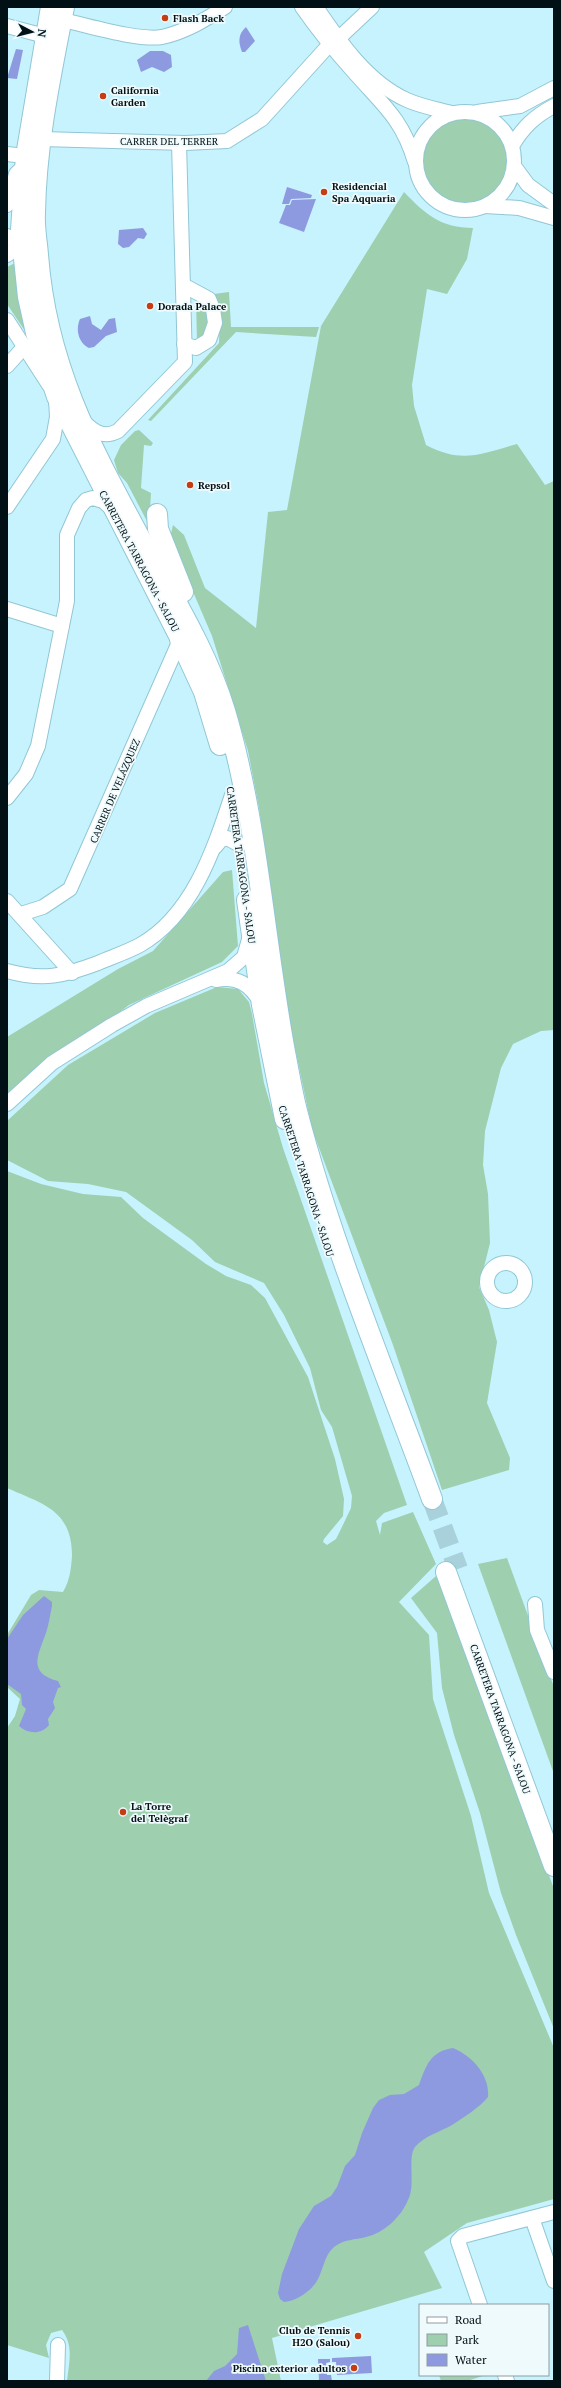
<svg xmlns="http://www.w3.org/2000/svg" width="561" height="2388" font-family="'PT Serif',serif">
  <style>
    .green { fill: #9ecfaf }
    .water { fill: #8e9ae0 }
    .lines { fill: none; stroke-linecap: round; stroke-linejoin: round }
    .highway-tunnel { stroke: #a9d1db; stroke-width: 20; stroke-dasharray: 20 10; stroke-linecap: butt }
    .minor-casing { stroke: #91c7d5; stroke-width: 16 }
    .major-casing { stroke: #91c7d5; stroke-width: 20 }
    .highway-casing { stroke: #91c7d5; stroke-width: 22 }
    .minor { stroke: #fff; stroke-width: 14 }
    .major { stroke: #fff; stroke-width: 18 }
    .highway { stroke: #fff; stroke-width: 20 }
    .poi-dot { fill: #c53d13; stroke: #effafc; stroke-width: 1.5 }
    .labels { text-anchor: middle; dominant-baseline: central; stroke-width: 3.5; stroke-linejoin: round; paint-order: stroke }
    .poi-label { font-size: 10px; font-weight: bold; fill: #001015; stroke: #effafc; text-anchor: start }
    .street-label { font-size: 10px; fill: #001015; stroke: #effafc }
  </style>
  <rect width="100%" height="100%" fill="#c7f3fe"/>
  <g class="green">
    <circle cx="465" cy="160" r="43"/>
    <path d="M 404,192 C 425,214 441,228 473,228 L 467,259 L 447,294 L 427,289 L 412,385 L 414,406 L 426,445 C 462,464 481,454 517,444 L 545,485 L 554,481 L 554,1030 L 541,1031 L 513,1044 L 501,1068 L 485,1131 L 483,1165 L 488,1194 L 490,1243 L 479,1287 L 489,1310 L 497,1342 L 487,1403 L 510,1458 L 509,1470 L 442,1490 L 393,1345 L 312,1129 L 290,1024 L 259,808 L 248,751 L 212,636 L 170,538 L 173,525 L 184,535 L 205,588 L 256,628 L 268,512 L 287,510 L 321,326 Z"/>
    <path d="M 15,263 L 25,331 L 7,304 L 7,267 Z"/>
    <path d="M 229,292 L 231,327 L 319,327 L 316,337 L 236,332 L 151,421 L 148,420 L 219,343 L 220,313 L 214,294 Z"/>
    <path d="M 196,299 L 201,299 L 209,311 L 208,334 L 197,341 Z"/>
    <path d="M 139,430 L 153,443 L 151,446 L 144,445 L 141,488 L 151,493 L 149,525 L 127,483 L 118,473 L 114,460 L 121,445 L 135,431 Z"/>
    <path d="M 232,870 L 238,946 L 222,962 L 129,1005 L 7,1096 L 7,1037 L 118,969 L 153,951 L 223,872 Z"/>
    <path d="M 217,987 L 238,989 L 249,1002 L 252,1014 L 264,1083 L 283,1148 L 407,1505 L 384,1513 L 376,1521 L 380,1535 L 382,1523 L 413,1512 L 436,1564 L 399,1602 L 429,1635 L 433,1699 L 471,1816 L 489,1893 L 554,2048 L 554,2199 L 467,2223 L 424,2252 L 442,2288 L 272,2338 L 281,2381 L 67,2381 C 69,2362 74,2346 62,2330 L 51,2333 L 46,2345 L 49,2358 L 7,2345 L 7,1728 L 15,1716 L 20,1699 L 7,1687 L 7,1635 L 31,1595 L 39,1590 L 63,1592 C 70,1580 71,1569 72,1556 C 72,1510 43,1504 7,1488 L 7,1171 L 41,1184 L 83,1194 L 121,1197 L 143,1218 L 206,1264 L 226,1276 L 251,1285 L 265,1298 L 308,1377 L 335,1459 L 344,1499 L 343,1516 L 324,1539 L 323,1542 L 327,1545 L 336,1539 L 341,1529 L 351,1508 L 352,1496 L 332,1427 L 321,1410 L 310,1368 L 284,1315 L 264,1283 L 215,1262 L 192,1240 L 126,1192 L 88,1184 L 48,1181 L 7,1160 L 7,1121 L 68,1065 L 155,1013 Z"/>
    <path d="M 507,1558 L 554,1687 L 554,1774 L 478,1564 Z"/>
    <path d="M 436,1576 L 488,1708 L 554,1889 L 554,2029 L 516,1935 L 501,1893 L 480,1813 L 454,1735 L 442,1688 L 437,1633 L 411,1598 Z"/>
    <path d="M 439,2375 L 486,2375 L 467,2381 L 441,2381 Z"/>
  </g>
  <g class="water">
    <path d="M 246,27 L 255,41 L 245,52 L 242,52 C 238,42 238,34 246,27 Z"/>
    <path d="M 16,49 L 23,50 L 17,79 L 7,78 Z"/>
    <path d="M 150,51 L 163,51 L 171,55 L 172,67 L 164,72 L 152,67 L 141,72 L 137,60 Z"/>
    <path d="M 287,187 L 312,195 L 311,198 L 291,199 L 289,204 L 282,204 Z"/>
    <path d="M 316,199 L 304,232 L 279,223 L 286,205 L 290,205 L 292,200 Z"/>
    <path d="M 143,228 L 147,234 L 144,239 L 138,238 L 129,247 L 123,248 L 118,244 L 119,230 Z"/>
    <path d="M 90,316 L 92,324 L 101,330 L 109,319 L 115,318 L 117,332 L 106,336 L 94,347 L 89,348 C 79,343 75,330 80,319 Z"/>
    <path d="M 44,1596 L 52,1602 L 52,1606 C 50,1615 49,1624 46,1633 C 38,1655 27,1673 58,1681 L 61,1687 L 58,1688 L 53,1702 L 55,1708 L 48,1719 L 49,1725 C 41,1735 28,1734 19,1726 L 26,1709 L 22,1705 L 21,1694 L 7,1684 L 7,1639 L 23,1615 Z"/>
    <path d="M 453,2048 C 472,2056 490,2075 488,2097 C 479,2108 464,2117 452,2125 C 440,2132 424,2136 415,2147 C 407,2158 416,2185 408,2200 C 401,2217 384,2233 366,2237 C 355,2240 344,2239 334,2247 C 324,2256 324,2267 318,2279 C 312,2291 296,2301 284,2302 L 280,2299 L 278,2293 L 282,2274 L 299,2229 L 314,2206 L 331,2196 L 337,2187 L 345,2166 L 355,2155 L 362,2133 L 373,2108 L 379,2100 L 390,2095 L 404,2094 L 419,2085 C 426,2065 431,2051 453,2048 Z"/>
    <path d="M 248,2325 L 266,2381 L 206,2381 L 214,2371 L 225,2366 L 237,2354 L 239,2328 Z"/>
    <path d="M 371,2356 L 372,2373 L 337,2375 L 336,2362 L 332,2362 L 332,2358 Z"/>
    <path d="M 318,2359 L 330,2359 L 330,2362 L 326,2363 L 327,2375 L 331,2375 L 332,2381 L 319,2381 Z"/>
  </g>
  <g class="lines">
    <path class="highway-tunnel" d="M 432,1499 L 458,1569"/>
    <g class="minor-casing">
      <g id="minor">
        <path d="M 302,7 C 318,30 335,51 354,72 C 382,104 402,118 415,162"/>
        <path d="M 316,7 C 339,41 368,83 407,100 C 420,106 436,109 451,113"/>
        <path d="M 62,20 C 87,25 138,41 162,37 C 185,32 205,20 225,7"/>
        <path d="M 7,26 L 45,36"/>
        <path d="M 339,38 L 372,7"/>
        <circle cx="465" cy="161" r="49"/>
        <path d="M 477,112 L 520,106 L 554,88"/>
        <path d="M 41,139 L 185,143 L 227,141 L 262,119 L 329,45"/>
        <path d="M 512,146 C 523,127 535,116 554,106"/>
        <path d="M 7,154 L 25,156"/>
        <path d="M 514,166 L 528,185 L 554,204"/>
        <path d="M 7,205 L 16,174 L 24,166"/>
        <path d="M 485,206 L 519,208 L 554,218"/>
        <path d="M 7,236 L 21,245 L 25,250"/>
        <path d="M 7,255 L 21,245 L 25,237"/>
        <path d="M 183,285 L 209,299 L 213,309 L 215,323 L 209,340 L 196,348 L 184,344"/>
        <path d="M 7,320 L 49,385"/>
        <path d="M 7,366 L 24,347"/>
        <path d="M 83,421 C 93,431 103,439 118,431 L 185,362 L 179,143"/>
        <path d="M 7,507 L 53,439 L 57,417 L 56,400"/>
        <path d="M 7,609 L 62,626"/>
        <path d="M 7,798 L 26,774 L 38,746 L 67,601 L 67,535 L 79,508 L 86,500 L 93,498 L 103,501 L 112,509"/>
        <path d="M 215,847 L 221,840 L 227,838 L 240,845"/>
        <path d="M 7,901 L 72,973"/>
        <path d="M 21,914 L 43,907 L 70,889 L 180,640"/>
        <path d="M 7,971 C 43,981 64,976 98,963 C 112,957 127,952 140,945 C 193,915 214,849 232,795"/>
        <path d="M 216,980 C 237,976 250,984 261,1003"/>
        <path d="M 7,1104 L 52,1063 L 112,1025 L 146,1006 L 228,971 L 244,957 L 250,936"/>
        <circle cx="506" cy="1282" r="19"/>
        <path d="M 535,1604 L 537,1630 L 554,1672"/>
        <path d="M 532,2218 L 554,2281"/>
        <path d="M 480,2305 L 458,2241 L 463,2236 L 554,2212"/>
        <path d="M 505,2375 L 507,2381"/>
        <path d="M 57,2381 L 58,2345"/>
      </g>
    </g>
    <g class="major-casing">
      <g id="major">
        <path d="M 50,7 L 25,156 L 20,230 L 27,297 L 35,333 L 56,397 L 180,640"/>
        <path d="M 65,7 C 52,75 37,143 36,213 C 35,227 38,241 39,255 C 48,374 98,457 153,560"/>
      </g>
    </g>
    <g class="highway-casing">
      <g id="highway">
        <path d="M 157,514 L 158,529 L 183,592"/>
        <path d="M 153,560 C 180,609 209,658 225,711 C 258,822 264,939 285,1052 C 289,1072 292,1092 297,1111 C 331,1243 385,1371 432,1499"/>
        <path d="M 180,640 L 204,692 L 220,745"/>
        <path d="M 247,900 L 262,1005 L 285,1119"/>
        <path d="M 446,1572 L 554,1866"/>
      </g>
    </g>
    <use href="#minor" class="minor"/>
    <use href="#major" class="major"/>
    <use href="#highway" class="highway"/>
  </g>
  <g class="poi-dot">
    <circle cx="165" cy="18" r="4"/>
    <circle cx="103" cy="96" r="4"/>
    <circle cx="324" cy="192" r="4"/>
    <circle cx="150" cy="306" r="4"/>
    <circle cx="190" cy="485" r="4"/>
    <circle cx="123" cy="1812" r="4"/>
    <circle cx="358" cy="2336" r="4"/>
    <circle cx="354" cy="2368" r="4"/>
  </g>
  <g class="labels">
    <g class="poi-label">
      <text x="173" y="18">Flash Back</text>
      <text x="111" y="90">California<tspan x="111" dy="12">Garden</tspan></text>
      <text x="332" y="186">Residencial<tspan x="332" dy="12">Spa Aqquaria</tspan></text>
      <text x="158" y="306">Dorada Palace</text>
      <text x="198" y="485">Repsol</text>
      <text x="131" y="1806">La Torre<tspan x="131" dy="12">del Telègraf</tspan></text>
      <text x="350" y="2330" text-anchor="end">Club de Tennis<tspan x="350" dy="12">H2O (Salou)</tspan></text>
      <text x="346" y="2368" text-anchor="end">Piscina exterior adultos</text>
    </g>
    <g class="street-label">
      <text x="169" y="141">CARRER DEL TERRER</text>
      <text transform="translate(139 561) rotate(62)">CARRETERA TARRAGONA - SALOU</text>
      <text transform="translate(115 791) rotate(-67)">CARRER DE VELÁZQUEZ</text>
      <text transform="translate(241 865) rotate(82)">CARRETERA TARRAGONA - SALOU</text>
      <text transform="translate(306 1181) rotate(72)">CARRETERA TARRAGONA - SALOU</text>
      <text transform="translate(500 1719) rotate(70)">CARRETERA TARRAGONA - SALOU</text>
    </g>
  </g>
  <rect width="561" height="2388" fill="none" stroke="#001015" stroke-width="16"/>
  <rect x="419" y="2304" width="130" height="72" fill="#effafc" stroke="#8f9ca0"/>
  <rect x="427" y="2317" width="20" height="6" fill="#ffffff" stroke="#8f9ca0"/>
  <text x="455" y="2324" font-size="12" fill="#001015">Road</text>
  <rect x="427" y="2334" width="20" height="12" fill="#9ecfaf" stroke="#8f9ca0"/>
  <text x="455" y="2344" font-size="12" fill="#001015">Park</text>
  <rect x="427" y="2354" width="20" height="12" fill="#8e9ae0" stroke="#8f9ca0"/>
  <text x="455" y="2364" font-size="12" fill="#001015">Water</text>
  <g transform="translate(32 32) rotate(97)" stroke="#effafc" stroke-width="3" paint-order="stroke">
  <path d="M0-3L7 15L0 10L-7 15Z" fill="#001015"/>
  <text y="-6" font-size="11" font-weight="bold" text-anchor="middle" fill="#001015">N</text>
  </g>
</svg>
